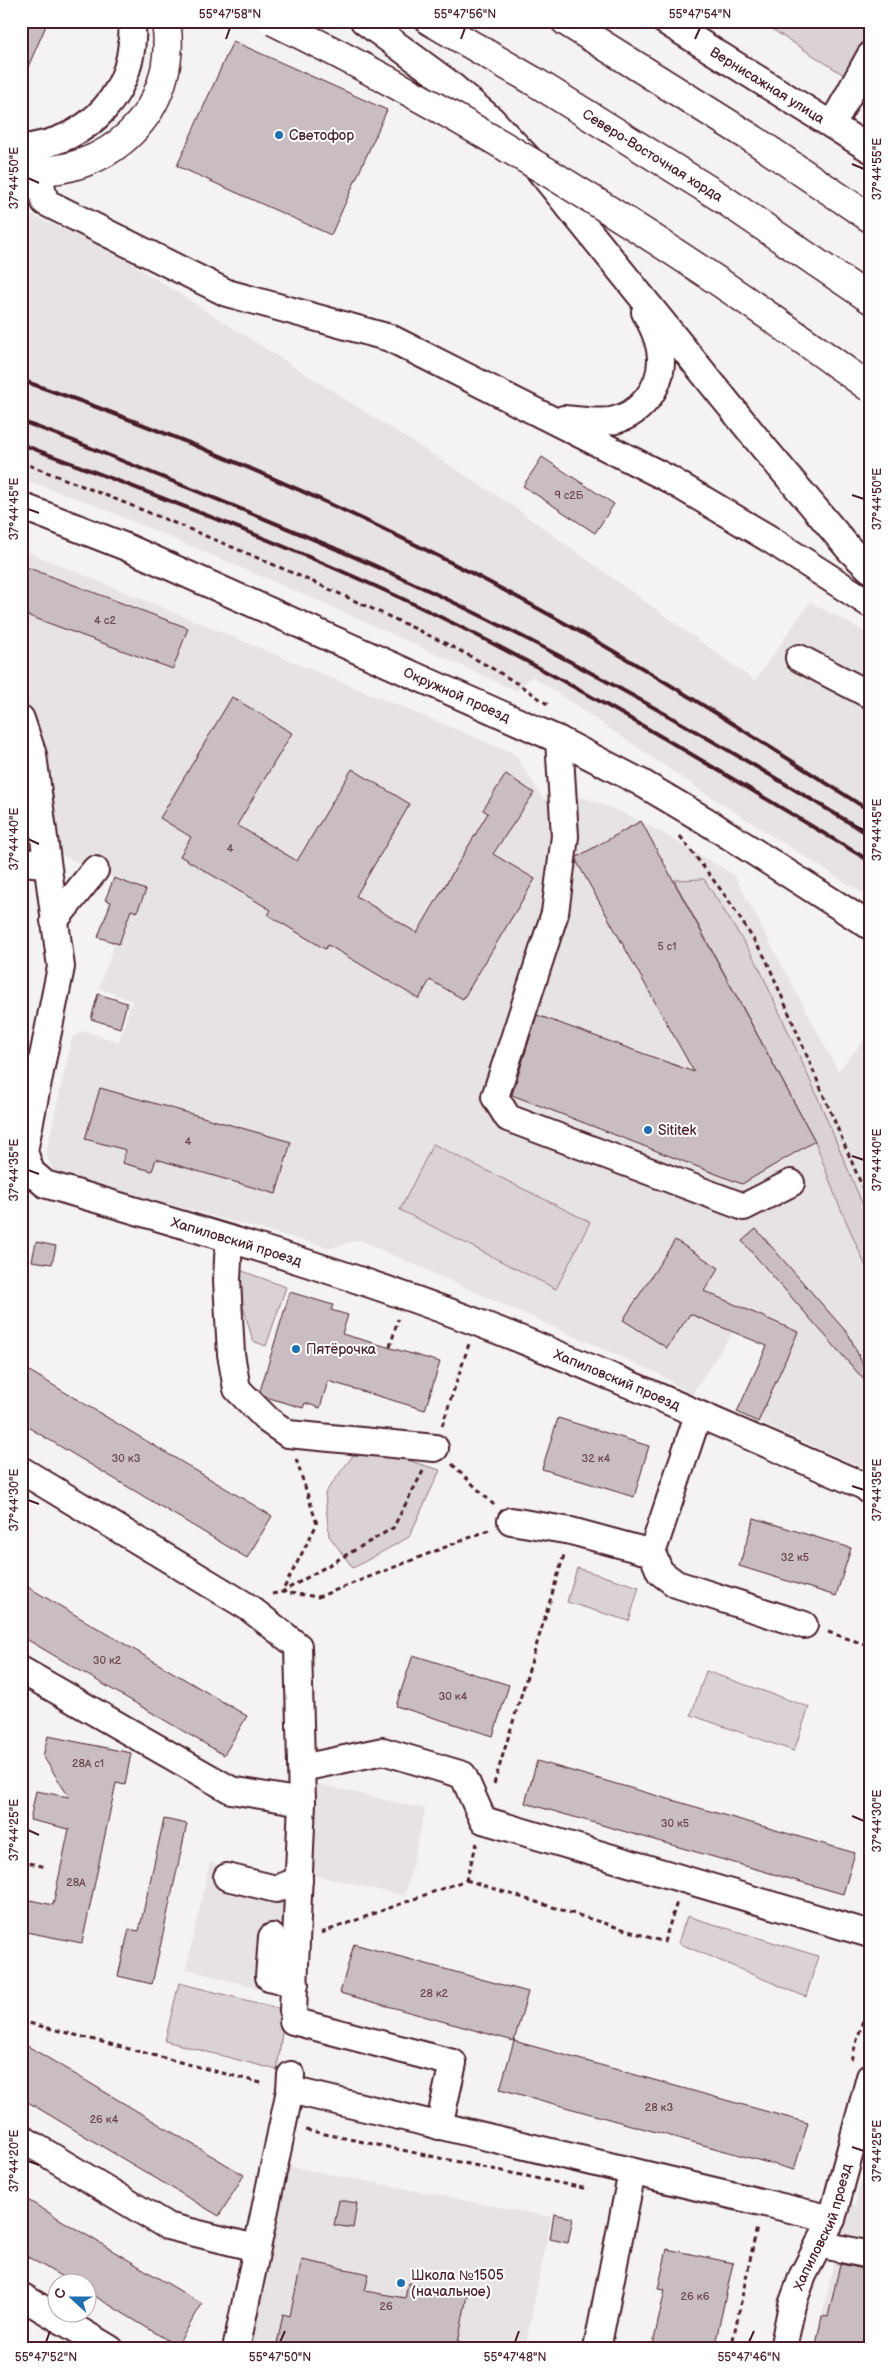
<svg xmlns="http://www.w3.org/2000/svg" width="891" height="2370" font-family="'Balsamiq Sans',sans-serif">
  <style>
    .built { fill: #e7e2e3 }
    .green { fill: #dbd2d5; stroke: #927880 }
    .building { fill: #cabdc1; stroke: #4a1f2b }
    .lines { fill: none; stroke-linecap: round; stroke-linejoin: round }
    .minor-casing { stroke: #4a1f2b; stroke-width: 30 }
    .major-casing { stroke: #4a1f2b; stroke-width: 31 }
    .path { stroke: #4a1f2b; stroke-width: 3; stroke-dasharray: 5 4; stroke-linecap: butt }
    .minor { stroke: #fff; stroke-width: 26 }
    .major { stroke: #fff; stroke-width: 28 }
    .rail { stroke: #4a1f2b; stroke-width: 4 }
    .major-bridge-casing { stroke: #4a1f2b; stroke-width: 31; stroke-linecap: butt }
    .major-bridge { stroke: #fff; stroke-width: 28 }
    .ticks { fill: none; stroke: #4a1f2b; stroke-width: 2 }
    .poi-dot { fill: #1f6fb2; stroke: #fff; stroke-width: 2 }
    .labels { text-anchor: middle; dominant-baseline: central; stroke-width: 4; stroke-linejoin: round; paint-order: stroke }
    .number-label { font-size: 11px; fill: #6a4650 }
    .street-label { font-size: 14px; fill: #4a1f2b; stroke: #fff }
    .poi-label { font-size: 14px; fill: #4a1f2b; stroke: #fff; text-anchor: start }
    .neatline { fill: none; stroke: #4a1f2b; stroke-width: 2 }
    .ticks-label { font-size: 12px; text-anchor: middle; fill: #4a1f2b }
  </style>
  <rect width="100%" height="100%" fill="#f4f2f2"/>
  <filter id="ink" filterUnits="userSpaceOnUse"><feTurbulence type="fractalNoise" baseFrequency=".02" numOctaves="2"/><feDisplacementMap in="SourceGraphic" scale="10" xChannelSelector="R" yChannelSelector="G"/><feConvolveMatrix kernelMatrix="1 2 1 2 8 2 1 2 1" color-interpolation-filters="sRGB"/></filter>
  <g filter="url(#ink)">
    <g class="built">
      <path d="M 21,211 L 107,248 L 507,502 L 755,681 L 810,602 L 870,635 L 870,898 L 702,791 L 532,676 L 517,691 L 321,602 L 90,503 L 21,478 Z"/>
      <path d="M 21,549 L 515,754 L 543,799 L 586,798 L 641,821 L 734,875 L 838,1071 L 870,1033 L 870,1471 L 737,1412 L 766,1346 L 733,1332 L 691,1395 L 659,1374 L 359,1240 L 331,1248 L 68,1177 L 53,1170 L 46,1154 L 72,1038 L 84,1031 L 119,1042 L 132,1001 L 99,988 L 115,943 L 98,937 L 111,903 L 105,900 L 114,878 L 55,852 L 48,757 L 21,699 Z"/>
      <path d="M 317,1784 L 425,1809 L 405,1896 L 313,1875 Z"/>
      <path d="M 210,1863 L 291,1883 L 285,1995 L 186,1969 Z"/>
      <path d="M 870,2145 L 870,2349 L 815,2349 L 846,2206 L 855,2205 Z"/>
      <path d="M 287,2166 L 551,2217 L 525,2349 L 251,2349 Z"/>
    </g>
    <g class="green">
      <path d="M 759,21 L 870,21 L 870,28 L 844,75 Z"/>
      <path d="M 704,879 L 757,963 L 815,1091 L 870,1222 L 870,1276 L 836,1198 L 815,1141 L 674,880 Z"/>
      <path d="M 433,1144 L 590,1222 L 556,1289 L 400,1210 Z"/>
      <path d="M 237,1269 L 286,1287 L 266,1346 L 253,1341 L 236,1282 Z"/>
      <path d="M 360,1446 L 440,1470 L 409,1537 L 353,1568 L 329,1536 L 325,1493 Z"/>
      <path d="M 577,1568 L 639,1587 L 629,1621 L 567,1602 Z"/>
      <path d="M 706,1671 L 809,1707 L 794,1751 L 691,1715 Z"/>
      <path d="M 687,1916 L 818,1956 L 806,1997 L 678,1943 Z"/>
      <path d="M 179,1983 L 285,2010 L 277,2070 L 165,2041 Z"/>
    </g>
    <g class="building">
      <path d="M 21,21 L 48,21 L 21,83 Z"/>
      <path d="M 233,41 L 387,110 L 331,235 L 177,166 Z"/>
      <path d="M 542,457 L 614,504 L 595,533 L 523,486 Z"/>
      <path d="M 21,565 L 188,628 L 173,669 L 21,613 Z"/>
      <path d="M 232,697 L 292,733 L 237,825 L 297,861 L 352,769 L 410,804 L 356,896 L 417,933 L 488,813 L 483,810 L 506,774 L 534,793 L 493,854 L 535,879 L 463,999 L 430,980 L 419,999 L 328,945 L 325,949 L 268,915 L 271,910 L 180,856 L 191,837 L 160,818 Z"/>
      <path d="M 641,821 L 815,1141 L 742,1184 L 512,1095 L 537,1015 L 694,1072 L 577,862 L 577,857 Z"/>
      <path d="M 114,878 L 146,890 L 137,912 L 131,910 L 119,944 L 98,937 L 111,902 L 105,900 Z"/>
      <path d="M 98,994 L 127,1003 L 120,1028 L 91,1019 Z"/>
      <path d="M 100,1088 L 291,1142 L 276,1194 L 156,1159 L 152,1171 L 122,1163 L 126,1150 L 85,1139 Z"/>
      <path d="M 756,1229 L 849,1335 L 869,1378 L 865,1381 L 742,1241 Z"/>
      <path d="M 675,1240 L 719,1268 L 704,1291 L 798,1332 L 758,1422 L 737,1412 L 767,1346 L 690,1314 L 667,1348 L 623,1320 Z"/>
      <path d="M 36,1242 L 56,1246 L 52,1264 L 32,1261 Z"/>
      <path d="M 290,1292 L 333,1305 L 331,1310 L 348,1315 L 342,1334 L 440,1362 L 425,1410 L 328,1381 L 320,1408 L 305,1403 L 303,1408 L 266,1397 L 260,1391 Z"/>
      <path d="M 21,1366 L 272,1516 L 247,1558 L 21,1423 Z"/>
      <path d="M 558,1418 L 649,1446 L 634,1497 L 542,1469 Z"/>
      <path d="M 754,1518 L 851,1548 L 836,1596 L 739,1566 Z"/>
      <path d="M 21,1583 L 247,1716 L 224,1755 L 21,1636 Z"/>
      <path d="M 413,1655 L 509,1685 L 493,1736 L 396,1706 Z"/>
      <path d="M 48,1736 L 131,1753 L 125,1785 L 116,1783 L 82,1943 L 21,1931 L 21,1898 L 53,1905 L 69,1829 L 30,1820 L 36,1791 L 69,1797 L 43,1756 Z"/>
      <path d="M 537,1761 L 855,1853 L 843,1894 L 525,1803 Z"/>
      <path d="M 164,1819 L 187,1824 L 152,1984 L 118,1976 L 129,1929 L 139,1931 Z"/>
      <path d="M 354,1944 L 528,1992 L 514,2041 L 340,1993 Z"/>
      <path d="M 514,2041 L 808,2123 L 794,2170 L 500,2089 Z"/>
      <path d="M 21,2042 L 244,2175 L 219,2216 L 21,2098 Z"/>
      <path d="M 21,2196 L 202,2304 L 177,2346 L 88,2292 L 88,2282 L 71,2282 L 21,2253 Z"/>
      <path d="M 339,2200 L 357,2203 L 353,2228 L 334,2225 Z"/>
      <path d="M 554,2214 L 573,2218 L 568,2243 L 550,2239 Z"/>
      <path d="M 667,2249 L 733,2263 L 714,2349 L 652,2349 L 665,2290 L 658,2289 Z"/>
      <path d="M 302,2260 L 369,2274 L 365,2291 L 405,2298 L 408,2283 L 467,2295 L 457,2349 L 276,2349 L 283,2314 L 290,2316 Z"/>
      <path d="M 840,2264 L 870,2270 L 870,2349 L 815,2349 L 822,2316 L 828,2317 Z"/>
    </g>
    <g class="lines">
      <g class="minor-casing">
        <g id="minor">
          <path d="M 364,21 L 447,82 L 492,120 L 540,171 L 764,448 L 850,550 L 870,569"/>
          <path id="s1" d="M 665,21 L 870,149"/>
          <path d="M 832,125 L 870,56"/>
          <path d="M 21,148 C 91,142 137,91 132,21"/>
          <path d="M 38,172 L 45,202 L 227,293 L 390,338 L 667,478 L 768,538 L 870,604"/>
          <path d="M 564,419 C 579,420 596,423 611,421 C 639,416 661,389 661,360 C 661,344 653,326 645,312"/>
          <path id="s2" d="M 21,506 L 126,547 L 559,740 L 640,782 L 706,821 L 870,926"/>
          <path d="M 799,658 L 870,695"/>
          <path id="s3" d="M 21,719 L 33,755 L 61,967 L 24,1151 L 31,1172 L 45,1184 C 190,1227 335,1268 476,1322 C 607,1372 735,1431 864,1486 L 870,1491"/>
          <path d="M 559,740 L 565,836 L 555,913 L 495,1097 L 508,1118 L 744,1207 L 791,1183"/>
          <path d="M 21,862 L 46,864"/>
          <path d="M 54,921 L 95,870"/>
          <path d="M 229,1239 L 227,1280 L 231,1354 L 237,1389 L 269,1421 L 288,1434 L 435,1448"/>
          <path d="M 698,1415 L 652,1553 L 660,1572 L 676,1584 L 804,1625"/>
          <path d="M 21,1470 L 248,1607 L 298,1646 L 302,1802 L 293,2011"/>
          <path d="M 511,1521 L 571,1531 L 652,1553"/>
          <path d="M 21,1670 L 231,1790 L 302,1802"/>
          <path d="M 302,1768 L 383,1751 L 463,1775 L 483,1820 L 870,1934"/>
          <path d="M 227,1877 L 276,1889 L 299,1880"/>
          <path d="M 272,1937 L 269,1977 L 295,1984"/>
          <path d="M 293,2021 L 453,2063 L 439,2126"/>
          <path d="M 290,2090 L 832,2219"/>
          <path d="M 21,2138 L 167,2226 L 256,2248"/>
          <path d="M 819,2244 L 870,2255"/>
          <path d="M 21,2296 L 110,2349"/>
          <path d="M 236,2349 L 290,2090 L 291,2075"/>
          <path d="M 597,2349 L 632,2172"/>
          <path id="s4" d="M 783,2349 L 792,2305 L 803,2275 L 832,2219 L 870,2077"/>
        </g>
      </g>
      <g class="major-casing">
        <g id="major">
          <path id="s5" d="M 430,21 L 532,80 L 720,197 L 870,299"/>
          <path d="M 565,21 L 753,139 L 870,218"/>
          <path d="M 21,170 C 108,179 180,110 166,21"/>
        </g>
      </g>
      <g class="path">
        <path d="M 21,462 C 132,505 243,550 351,599 C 420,631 490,661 551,707"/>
        <path d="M 680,836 L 727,898 L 766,959 L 870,1205"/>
        <path d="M 390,1347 L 398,1319"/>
        <path d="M 442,1426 L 469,1344"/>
        <path d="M 296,1459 L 317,1524 L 282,1592 L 318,1597 L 489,1530"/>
        <path d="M 452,1464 L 494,1505"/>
        <path d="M 272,1594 L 282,1592 L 393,1528 L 423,1471"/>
        <path d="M 828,1632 L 870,1646"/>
        <path d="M 494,1784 L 564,1555"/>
        <path d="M 21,1861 L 46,1867"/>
        <path d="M 466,1880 L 664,1942 L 677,1902"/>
        <path d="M 321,1933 L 466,1880 L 477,1843"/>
        <path d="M 21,2021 L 265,2084"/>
        <path d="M 851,2060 L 870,1997"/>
        <path d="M 306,2130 L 588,2189"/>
        <path d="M 731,2349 L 757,2227"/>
      </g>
      <use href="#minor" class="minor"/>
      <use href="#major" class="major"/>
      <g class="rail">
        <path d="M 21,380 C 207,444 388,525 559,620 C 665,679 768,746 870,811"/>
        <path d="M 21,421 L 74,441 C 184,487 296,529 404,579 C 565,653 719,743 870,835"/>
        <path d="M 21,444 C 149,493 277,540 401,598 C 563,674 716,769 870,861"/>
      </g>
      <g class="major-bridge-casing">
        <path id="major-bridge" d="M 273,21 C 483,124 681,250 870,388"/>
      </g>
      <use href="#major-bridge" class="major-bridge"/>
    </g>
  </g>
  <path class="ticks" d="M 226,39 L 230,28M 461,39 L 465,28M 695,39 L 700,28M 852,164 L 864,169M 28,178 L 39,183M 852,495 L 864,499M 28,509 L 39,513M 852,825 L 864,830M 28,839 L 39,844M 852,1156 L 864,1160M 28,1170 L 39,1174M 852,1486 L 864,1490M 28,1500 L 39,1504M 852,1816 L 864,1821M 28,1830 L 39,1835M 852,2147 L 864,2151M 28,2161 L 39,2165M 46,2342 L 50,2331M 280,2342 L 285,2331M 515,2342 L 519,2331M 749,2342 L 754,2331"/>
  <g class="poi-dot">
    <circle cx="279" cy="135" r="5"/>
    <circle cx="648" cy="1130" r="5"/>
    <circle cx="296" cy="1349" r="5"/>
    <circle cx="401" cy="2283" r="5"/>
  </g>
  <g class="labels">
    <g class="number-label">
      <text x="569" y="495">9 с2Б</text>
      <text x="105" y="620">4 c2</text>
      <text x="230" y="848">4</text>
      <text x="667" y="946">5 с1</text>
      <text x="188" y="1141">4</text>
      <text x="126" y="1458">30 к3</text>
      <text x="596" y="1458">32 к4</text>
      <text x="795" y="1557">32 к5</text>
      <text x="107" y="1660">30 к2</text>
      <text x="453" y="1696">30 к4</text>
      <text x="88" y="1763">28А с1</text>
      <text x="675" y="1823">30 к5</text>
      <text x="76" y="1882">28А</text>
      <text x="434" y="1993">28 к2</text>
      <text x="659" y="2107">28 к3</text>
      <text x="104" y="2119">26 к4</text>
      <text x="695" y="2296">26 к6</text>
      <text x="386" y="2306">26</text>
    </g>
    <g class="street-label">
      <text stroke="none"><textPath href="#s1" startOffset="121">Вернисажная улица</textPath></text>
      <text stroke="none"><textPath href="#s5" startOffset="260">Северо-Восточная хорда</textPath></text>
      <text stroke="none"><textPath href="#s2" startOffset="475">Окружной проезд</textPath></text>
      <text stroke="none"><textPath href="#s3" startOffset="680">Хапиловский проезд</textPath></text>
      <text stroke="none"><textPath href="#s3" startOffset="1085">Хапиловский проезд</textPath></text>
      <text stroke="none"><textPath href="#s4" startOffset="129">Хапиловский проезд</textPath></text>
    </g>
    <g class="poi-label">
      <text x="289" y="135">Светофор</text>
      <text x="658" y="1130">Sititek</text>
      <text x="306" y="1349">Пятёрочка</text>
      <text x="411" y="2275">Школа №1505<tspan x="411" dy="16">(начальное)</tspan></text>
    </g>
  </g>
  <rect width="891" height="2370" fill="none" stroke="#fff" stroke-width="55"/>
  <g transform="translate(72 2298) rotate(291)"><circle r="24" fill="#ffffff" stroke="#b7a5aa"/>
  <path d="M0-4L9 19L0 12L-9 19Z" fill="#1f6fb2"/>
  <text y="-8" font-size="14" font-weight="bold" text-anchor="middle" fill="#4a1f2b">С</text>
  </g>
  <rect x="28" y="28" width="836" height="2314" class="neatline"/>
  <g class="ticks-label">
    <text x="230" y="18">55°47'58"N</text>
    <text x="465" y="18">55°47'56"N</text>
    <text x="700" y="18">55°47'54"N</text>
    <text transform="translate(877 169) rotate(-90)" y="4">37°44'55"E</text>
    <text transform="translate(14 178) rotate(-90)" y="4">37°44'50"E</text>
    <text transform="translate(877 499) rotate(-90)" y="4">37°44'50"E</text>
    <text transform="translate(14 509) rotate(-90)" y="4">37°44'45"E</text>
    <text transform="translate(877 830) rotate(-90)" y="4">37°44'45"E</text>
    <text transform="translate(14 839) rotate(-90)" y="4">37°44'40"E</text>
    <text transform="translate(877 1160) rotate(-90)" y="4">37°44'40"E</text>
    <text transform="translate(14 1170) rotate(-90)" y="4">37°44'35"E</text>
    <text transform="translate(877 1490) rotate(-90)" y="4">37°44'35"E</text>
    <text transform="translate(14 1500) rotate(-90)" y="4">37°44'30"E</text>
    <text transform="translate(877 1821) rotate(-90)" y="4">37°44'30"E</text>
    <text transform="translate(14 1830) rotate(-90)" y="4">37°44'25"E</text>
    <text transform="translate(877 2151) rotate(-90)" y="4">37°44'25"E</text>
    <text transform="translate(14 2161) rotate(-90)" y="4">37°44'20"E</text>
    <text x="46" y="2361">55°47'52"N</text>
    <text x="280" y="2361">55°47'50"N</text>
    <text x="515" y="2361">55°47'48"N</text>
    <text x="749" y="2361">55°47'46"N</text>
  </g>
</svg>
